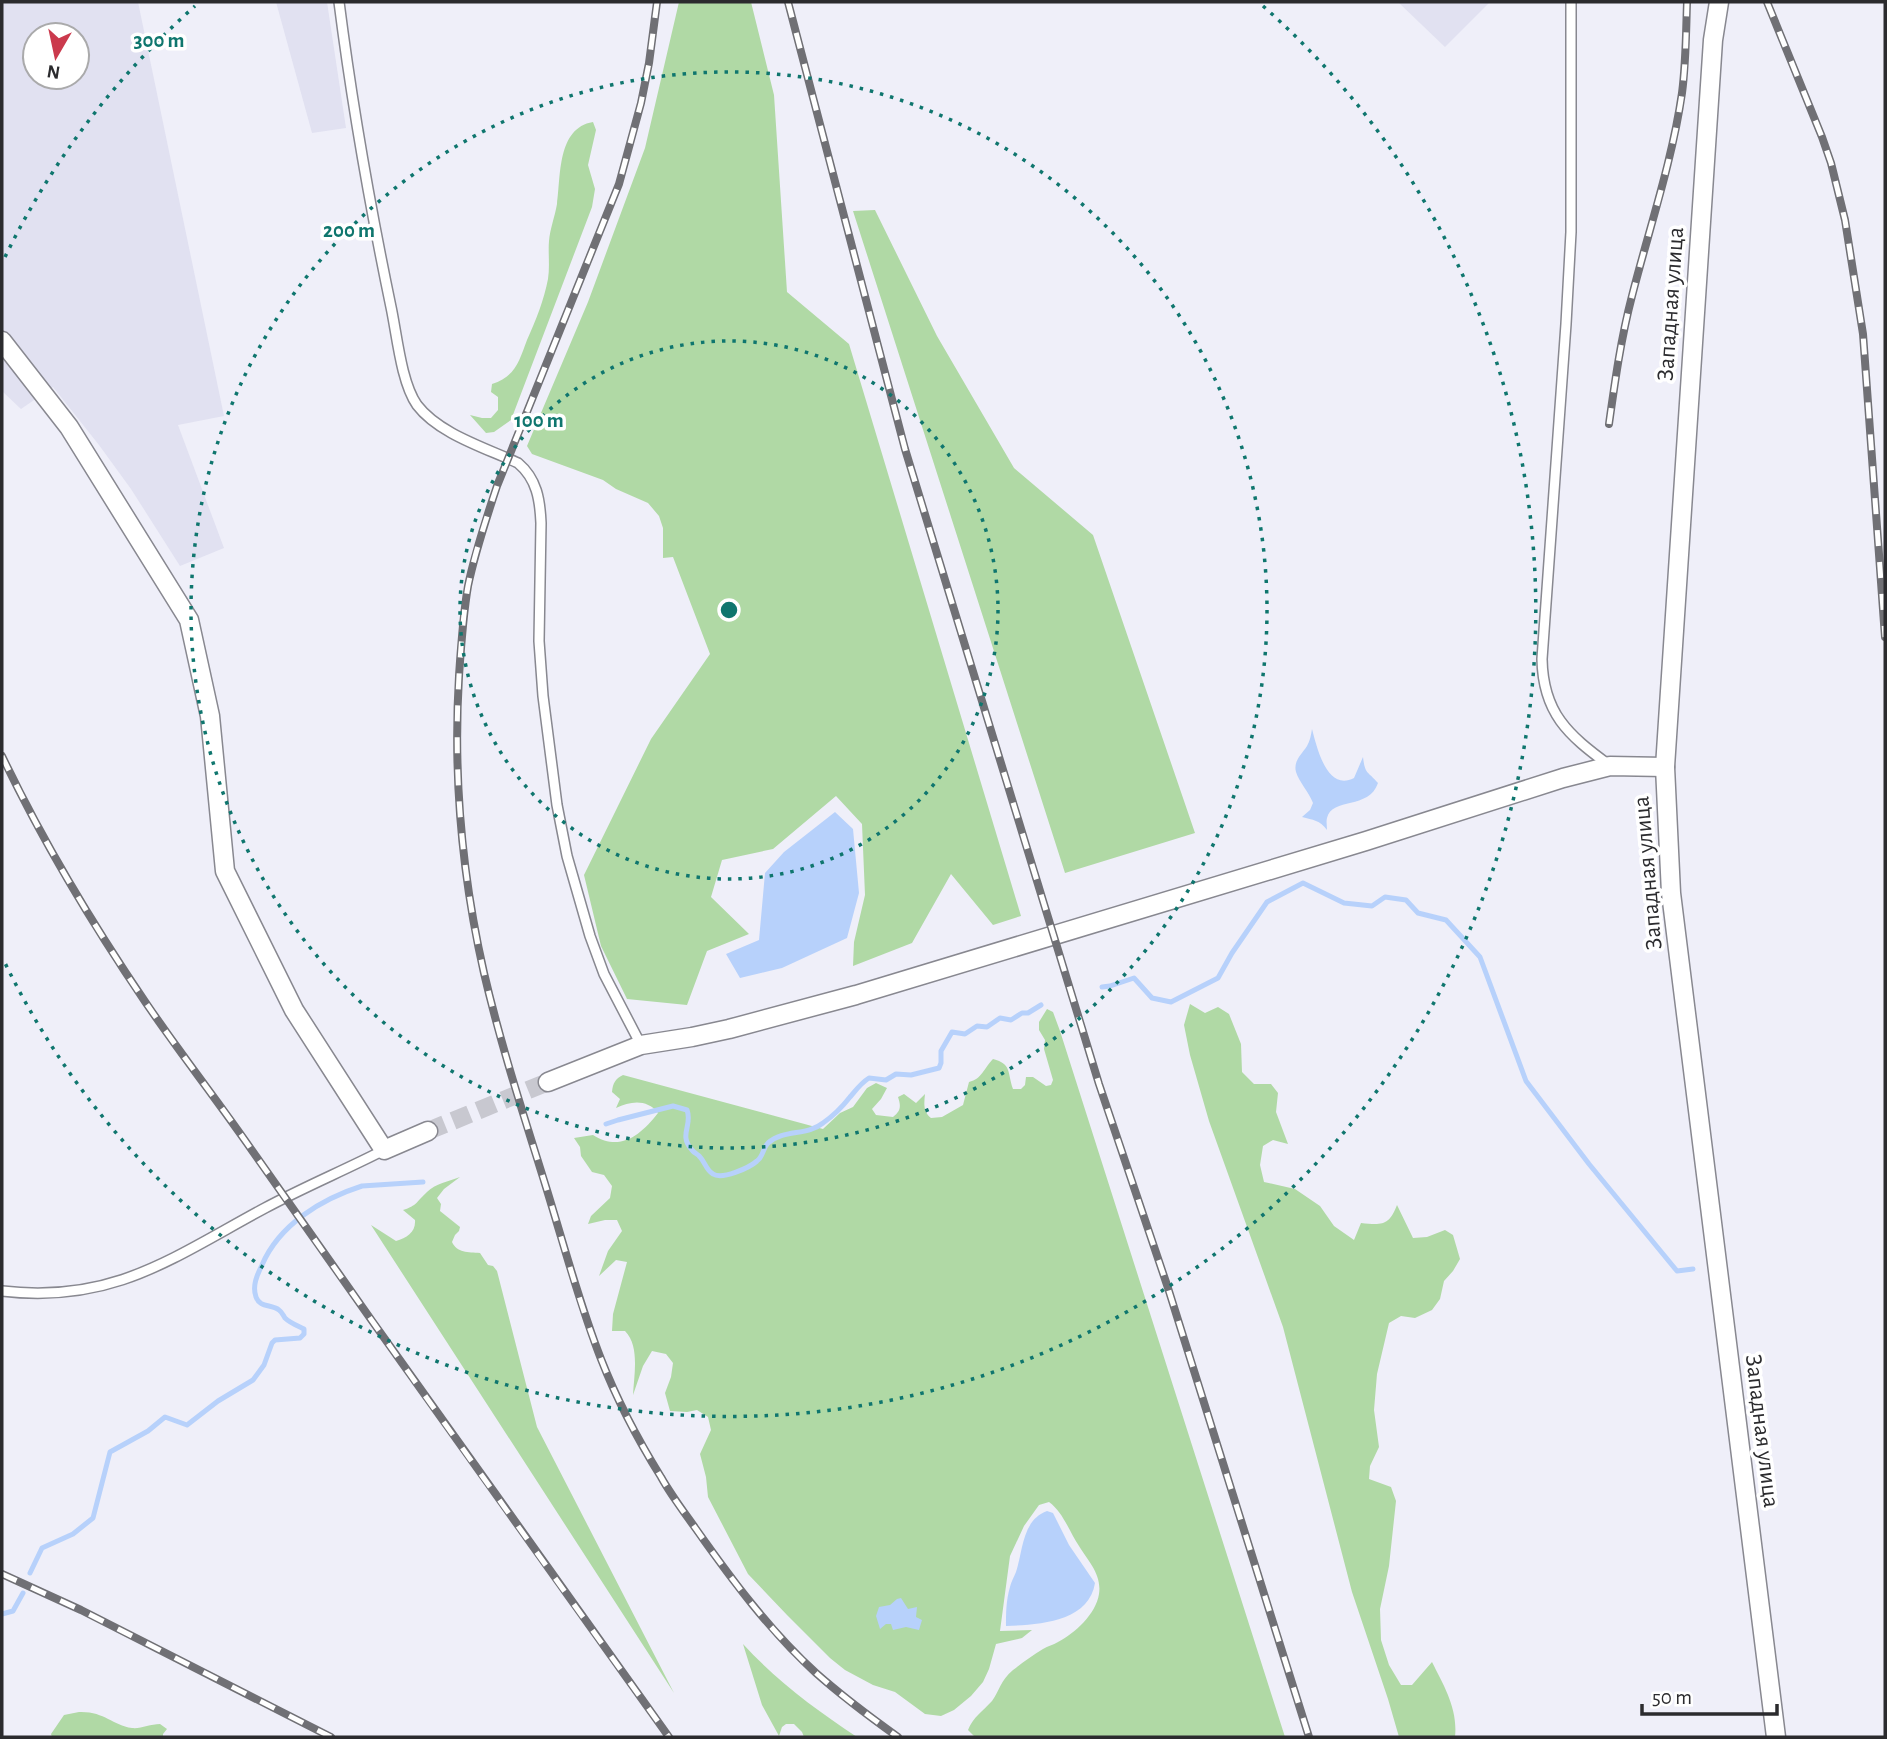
<svg xmlns="http://www.w3.org/2000/svg" width="1887" height="1739" font-family="'Alegreya Sans',sans-serif">
  <style>
    .built { fill: #e1e1f1; fill-rule: evenodd }
    .green { fill: #b0d9a5 }
    .water { fill: #b7d1fb }
    .lines { fill: none; stroke-linecap: round; stroke-linejoin: round }
    .stream { stroke: #b7d1fb; stroke-width: 5 }
    .minor-tunnel { stroke: #c8c8d0; stroke-width: 18; stroke-dasharray: 18 9; stroke-linecap: butt }
    .service-casing { stroke: #888890; stroke-width: 12 }
    .minor-casing { stroke: #888890; stroke-width: 21 }
    .service { stroke: #fff; stroke-width: 9 }
    .minor { stroke: #fff; stroke-width: 18 }
    .rail-casing { stroke: #707075; stroke-width: 8 }
    .rail { stroke: #fff; stroke-width: 5; stroke-dasharray: 16; stroke-linecap: butt }
    .ring { fill: none; stroke: #0f766e; stroke-width: 3.5; stroke-dasharray: 3.5 7 }
    .labels { text-anchor: middle; dominant-baseline: central; stroke-width: 7; stroke-linejoin: round; paint-order: stroke }
    .street-label { font-size: 24px; fill: #2b2b2e; stroke: #fff }
    .centre { fill: #0f766e; stroke: #fff; stroke-width: 3.5 }
    .ring-label { font-size: 21px; text-anchor: middle; font-weight: bold; fill: #0f766e; stroke: #fff; stroke-width: 7; stroke-linejoin: round; paint-order: stroke }
  </style>
  <rect width="100%" height="100%" fill="#efeff9"/>
  <g class="built">
    <path d="M 2,2 L 138,2 L 224,416 L 178,425 L 224,548 L 180,566 L 131,489 L 99,445 L 53,387 L 21,409 L 2,391 ZM 35,35 L 77,35 L 77,77 L 35,77 Z"/>
    <path d="M 276,2 L 327,2 L 346,128 L 312,133 Z"/>
    <path d="M 1398,2 L 1490,2 L 1445,47 Z"/>
  </g>
  <g class="green">
    <path d="M 679,2 L 751,2 L 774,95 L 787,292 L 849,344 L 1021,916 L 993,925 L 951,874 L 912,943 L 853,966 L 854,942 L 865,895 L 862,824 L 836,796 L 773,849 L 722,860 L 711,897 L 749,934 L 707,951 L 687,1005 L 627,999 L 601,946 L 584,875 L 651,739 L 710,654 L 673,557 L 663,558 L 663,528 L 659,516 L 648,503 L 616,489 L 603,480 L 532,454 L 527,446 L 588,302 L 645,148 Z"/>
    <path d="M 593,122 L 596,130 L 588,165 L 595,189 L 592,207 L 511,420 L 494,432 L 486,433 L 470,415 L 482,418 L 491,418 L 498,410 L 498,397 L 491,392 L 492,384 C 516,376 519,361 527,340 C 536,320 544,300 548,279 C 550,266 548,253 549,241 C 550,229 555,216 557,204 C 561,176 557,128 593,122 Z"/>
    <path d="M 875,210 L 937,336 L 1014,468 L 1093,535 L 1195,833 L 1065,873 L 853,211 Z"/>
    <path d="M 1190,1004 L 1205,1013 L 1218,1007 L 1229,1014 L 1241,1044 L 1242,1072 L 1254,1084 L 1271,1084 L 1278,1093 L 1276,1112 L 1288,1144 L 1273,1140 L 1263,1146 L 1260,1165 L 1264,1182 L 1295,1189 L 1320,1206 L 1334,1226 L 1354,1240 L 1361,1223 C 1382,1225 1389,1226 1397,1205 L 1413,1238 L 1427,1237 L 1445,1230 L 1453,1235 L 1460,1259 L 1453,1271 L 1444,1281 L 1440,1299 L 1432,1310 L 1415,1318 L 1401,1316 L 1389,1323 L 1377,1374 L 1374,1410 L 1379,1447 L 1370,1466 L 1369,1479 L 1391,1487 L 1396,1501 L 1389,1566 L 1380,1609 L 1381,1640 L 1389,1665 L 1401,1685 L 1412,1685 L 1432,1662 C 1444,1686 1458,1709 1455,1737 L 1399,1737 L 1388,1699 L 1352,1592 L 1283,1327 L 1209,1121 L 1190,1055 L 1184,1025 Z"/>
    <path d="M 1047,1009 L 1053,1012 L 1060,1031 L 1285,1737 L 975,1737 L 968,1730 C 973,1717 983,1711 992,1701 C 1000,1690 1000,1681 1013,1670 C 1022,1663 1033,1655 1043,1649 C 1048,1646 1053,1645 1058,1642 C 1075,1633 1096,1614 1099,1594 C 1102,1574 1088,1561 1079,1546 C 1069,1531 1063,1512 1049,1502 L 1039,1505 L 1024,1526 L 1010,1556 L 1000,1631 L 1032,1630 L 1022,1638 L 996,1644 L 989,1669 L 983,1682 L 971,1696 L 954,1710 L 941,1716 L 925,1714 L 895,1692 L 873,1685 L 845,1670 L 830,1658 L 787,1615 L 748,1574 L 708,1497 L 706,1477 L 700,1454 L 711,1430 L 708,1417 L 697,1410 L 687,1412 L 670,1411 L 665,1393 L 671,1377 L 673,1363 L 666,1354 L 652,1351 L 643,1366 L 633,1395 C 634,1375 640,1346 625,1331 L 612,1331 L 613,1314 L 627,1262 L 616,1260 L 599,1276 L 608,1251 L 622,1231 L 617,1220 L 605,1220 L 588,1224 L 591,1216 L 610,1198 L 612,1186 L 604,1175 L 592,1172 L 581,1156 L 580,1147 L 574,1138 L 593,1135 C 620,1152 640,1136 658,1113 C 647,1099 631,1101 616,1108 L 620,1099 L 612,1092 C 613,1083 615,1079 623,1075 L 823,1129 L 840,1113 L 853,1107 L 867,1088 L 876,1083 L 887,1088 L 881,1099 L 872,1109 L 876,1115 L 893,1117 C 901,1111 901,1106 898,1097 L 904,1094 L 916,1103 L 925,1094 C 924,1104 923,1112 931,1118 L 942,1117 L 963,1105 L 969,1082 C 982,1079 984,1068 993,1059 C 1012,1064 1007,1072 1013,1089 L 1021,1089 L 1025,1085 L 1026,1077 L 1033,1077 L 1046,1086 L 1051,1085 L 1053,1080 L 1044,1049 L 1045,1040 L 1039,1030 L 1039,1022 Z"/>
    <path d="M 460,1177 L 444,1189 L 437,1198 L 441,1204 L 440,1211 L 460,1227 L 459,1231 L 455,1235 L 452,1242 C 457,1253 468,1252 480,1253 L 488,1265 L 493,1266 L 497,1271 L 537,1427 L 674,1693 L 371,1225 L 396,1241 C 407,1238 416,1232 415,1220 L 403,1210 C 417,1206 417,1201 427,1192 C 435,1184 449,1181 460,1177 Z"/>
    <path d="M 743,1644 C 777,1681 815,1709 857,1737 L 804,1737 L 802,1732 L 794,1724 L 786,1724 L 782,1727 L 779,1736 L 762,1705 Z"/>
    <path d="M 79,1712 C 104,1711 112,1725 132,1728 C 141,1729 150,1724 160,1724 L 167,1729 L 163,1734 L 163,1737 L 52,1737 L 51,1734 L 64,1715 Z"/>
  </g>
  <g class="water">
    <path d="M 1312,729 C 1317,748 1327,792 1354,778 L 1363,757 C 1365,775 1368,771 1378,783 C 1369,810 1332,797 1327,818 C 1326,822 1327,826 1327,830 C 1320,820 1313,820 1302,817 L 1310,810 L 1313,803 C 1309,792 1299,782 1296,772 C 1293,761 1302,754 1307,746 C 1310,741 1311,735 1312,729 Z"/>
    <path d="M 835,812 L 853,829 L 859,893 L 847,938 L 782,968 L 740,978 L 726,954 L 759,940 L 765,873 L 784,852 Z"/>
    <path d="M 1047,1511 L 1053,1513 L 1069,1545 L 1095,1583 C 1089,1622 1038,1625 1006,1626 C 1006,1614 1006,1600 1010,1587 C 1011,1582 1014,1577 1016,1572 C 1023,1551 1022,1520 1047,1511 Z"/>
    <path d="M 901,1598 L 908,1609 L 917,1607 L 916,1617 L 922,1620 L 919,1630 L 906,1627 L 893,1630 L 891,1624 L 886,1624 L 880,1629 L 876,1616 L 879,1607 L 890,1605 L 897,1599 Z"/>
  </g>
  <g class="lines">
    <g class="stream">
      <path d="M 1102,987 L 1110,986 L 1134,978 L 1152,998 L 1171,1002 L 1218,978 L 1232,953 L 1267,902 L 1303,883 L 1344,903 L 1372,906 L 1385,897 L 1406,900 L 1418,913 L 1446,920 L 1480,957 L 1526,1081 L 1589,1164 L 1677,1271 L 1693,1269"/>
      <path d="M 606,1124 L 618,1120 L 673,1106 L 687,1110 C 693,1125 678,1135 692,1150 C 694,1153 698,1154 700,1157 C 705,1162 706,1170 713,1174 C 722,1180 749,1168 757,1161 C 763,1157 763,1148 768,1143 C 784,1129 807,1136 823,1123 C 833,1116 843,1106 850,1097 C 856,1090 861,1083 869,1078 L 886,1080 L 896,1074 L 911,1075 L 939,1068 L 941,1063 L 941,1051 L 952,1032 L 965,1034 L 977,1026 L 987,1027 L 1000,1018 L 1011,1020 L 1022,1013 L 1028,1013 L 1041,1005"/>
      <path d="M 30,1573 L 42,1548 L 73,1534 L 93,1518 L 110,1452 L 148,1431 L 165,1417 L 187,1425 L 218,1401 L 253,1380 L 264,1365 L 272,1343 L 275,1340 L 300,1338 L 304,1334 L 304,1329 C 298,1326 290,1323 285,1318 C 283,1315 282,1312 279,1310 C 271,1304 260,1308 256,1297 C 252,1286 257,1275 262,1265 C 279,1225 321,1199 362,1186 L 423,1182"/>
      <path d="M 2,1614 L 13,1611 L 23,1593"/>
    </g>
    <path class="minor-tunnel" d="M 428,1131 L 548,1082"/>
    <g class="service-casing">
      <g id="service">
        <path d="M 339,2 C 352,104 370,206 391,307 C 397,335 401,382 417,405 C 439,434 486,448 518,463 C 537,479 540,500 541,523 L 539,641 L 543,696 L 557,805 L 567,856 L 590,936 L 604,974 L 641,1045"/>
        <path d="M 1571,2 L 1571,232 L 1566,324 L 1542,659 C 1543,713 1568,735 1609,765"/>
        <path d="M 2,1291 C 113,1304 172,1258 265,1208 C 304,1187 345,1170 384,1150"/>
      </g>
    </g>
    <g class="minor-casing">
      <g id="minor">
        <path d="M 1719,2 L 1713,40 L 1665,767 L 1671,893 L 1776,1737"/>
        <path d="M 2,341 L 69,427 L 189,620 L 210,716 L 225,871 L 294,1010 L 384,1150 L 428,1131"/>
        <path d="M 548,1082 L 641,1045 L 692,1037 L 729,1029 L 856,995 L 1366,841 L 1563,778 L 1610,766 L 1665,767"/>
      </g>
    </g>
    <use href="#service" class="service"/>
    <use href="#minor" class="minor"/>
    <g class="rail-casing">
      <g id="rail">
        <path d="M 657,2 L 649,63 L 641,103 L 619,184 L 497,486 C 486,519 475,552 468,586 C 463,615 461,646 459,676 C 453,776 462,876 484,973 C 501,1046 524,1116 546,1187 C 564,1245 579,1303 601,1359 C 617,1400 638,1440 661,1477 C 671,1495 684,1512 696,1529 C 732,1580 770,1631 816,1673 C 842,1696 870,1717 898,1737"/>
        <path d="M 788,2 L 905,449 L 1099,1084 L 1168,1288 L 1309,1737"/>
        <path d="M 1767,2 L 1822,137 L 1831,163 L 1845,220 L 1863,334 L 1885,637"/>
        <path d="M 1609,424 C 1615,381 1621,338 1632,296 C 1649,229 1672,162 1682,93 C 1686,63 1686,32 1687,2"/>
        <path d="M 2,756 C 43,842 93,925 146,1003 C 180,1053 217,1100 251,1149 C 389,1346 529,1542 669,1737"/>
        <path d="M 2,1574 L 81,1610 L 331,1737"/>
      </g>
    </g>
    <use href="#rail" class="rail"/>
  </g>
  <g class="ring">
    <circle cx="729" cy="610" r="269"/>
    <circle cx="729" cy="610" r="538"/>
    <path d="M5 257A806 806 0 0 1 195 6M1263 6A806 806 0 1 1 5 963"/>
  </g>
  <g class="labels">
    <g class="street-label">
      <text transform="translate(1671 304) rotate(-86)">Западная улица</text>
      <text transform="translate(1648 873) rotate(-95)">Западная улица</text>
      <text transform="translate(1762 1431) rotate(83)">Западная улица</text>
    </g>
  </g>
  <circle cx="729" cy="610" r="10" class="centre"/>
  <g class="ring-label">
    <text x="159" y="47">300 m</text>
    <text x="349" y="237">200 m</text>
    <text x="539" y="427">100 m</text>
  </g>
  <rect width="1887" height="1739" fill="none" stroke="#2b2b2e" stroke-width="7"/>
  <g transform="translate(56 56) rotate(189)"><circle r="33" fill="#ffffff" stroke="#aaaaab" stroke-width="2"/>
  <path d="M0-5L12 26L0 18L-12 26Z" fill="#cb3a4d"/>
  <text y="-10" font-size="19" font-weight="bold" text-anchor="middle" fill="#2b2b2e">N</text>
  </g>
  <path d="M1642 1704v10h135v-10" fill="none" stroke="#2b2b2e" stroke-width="3.5"/>
  <text x="1652" y="1704" font-size="21" fill="#2b2b2e" stroke="#ffffff" stroke-width="5" paint-order="stroke">50 m</text>
</svg>
